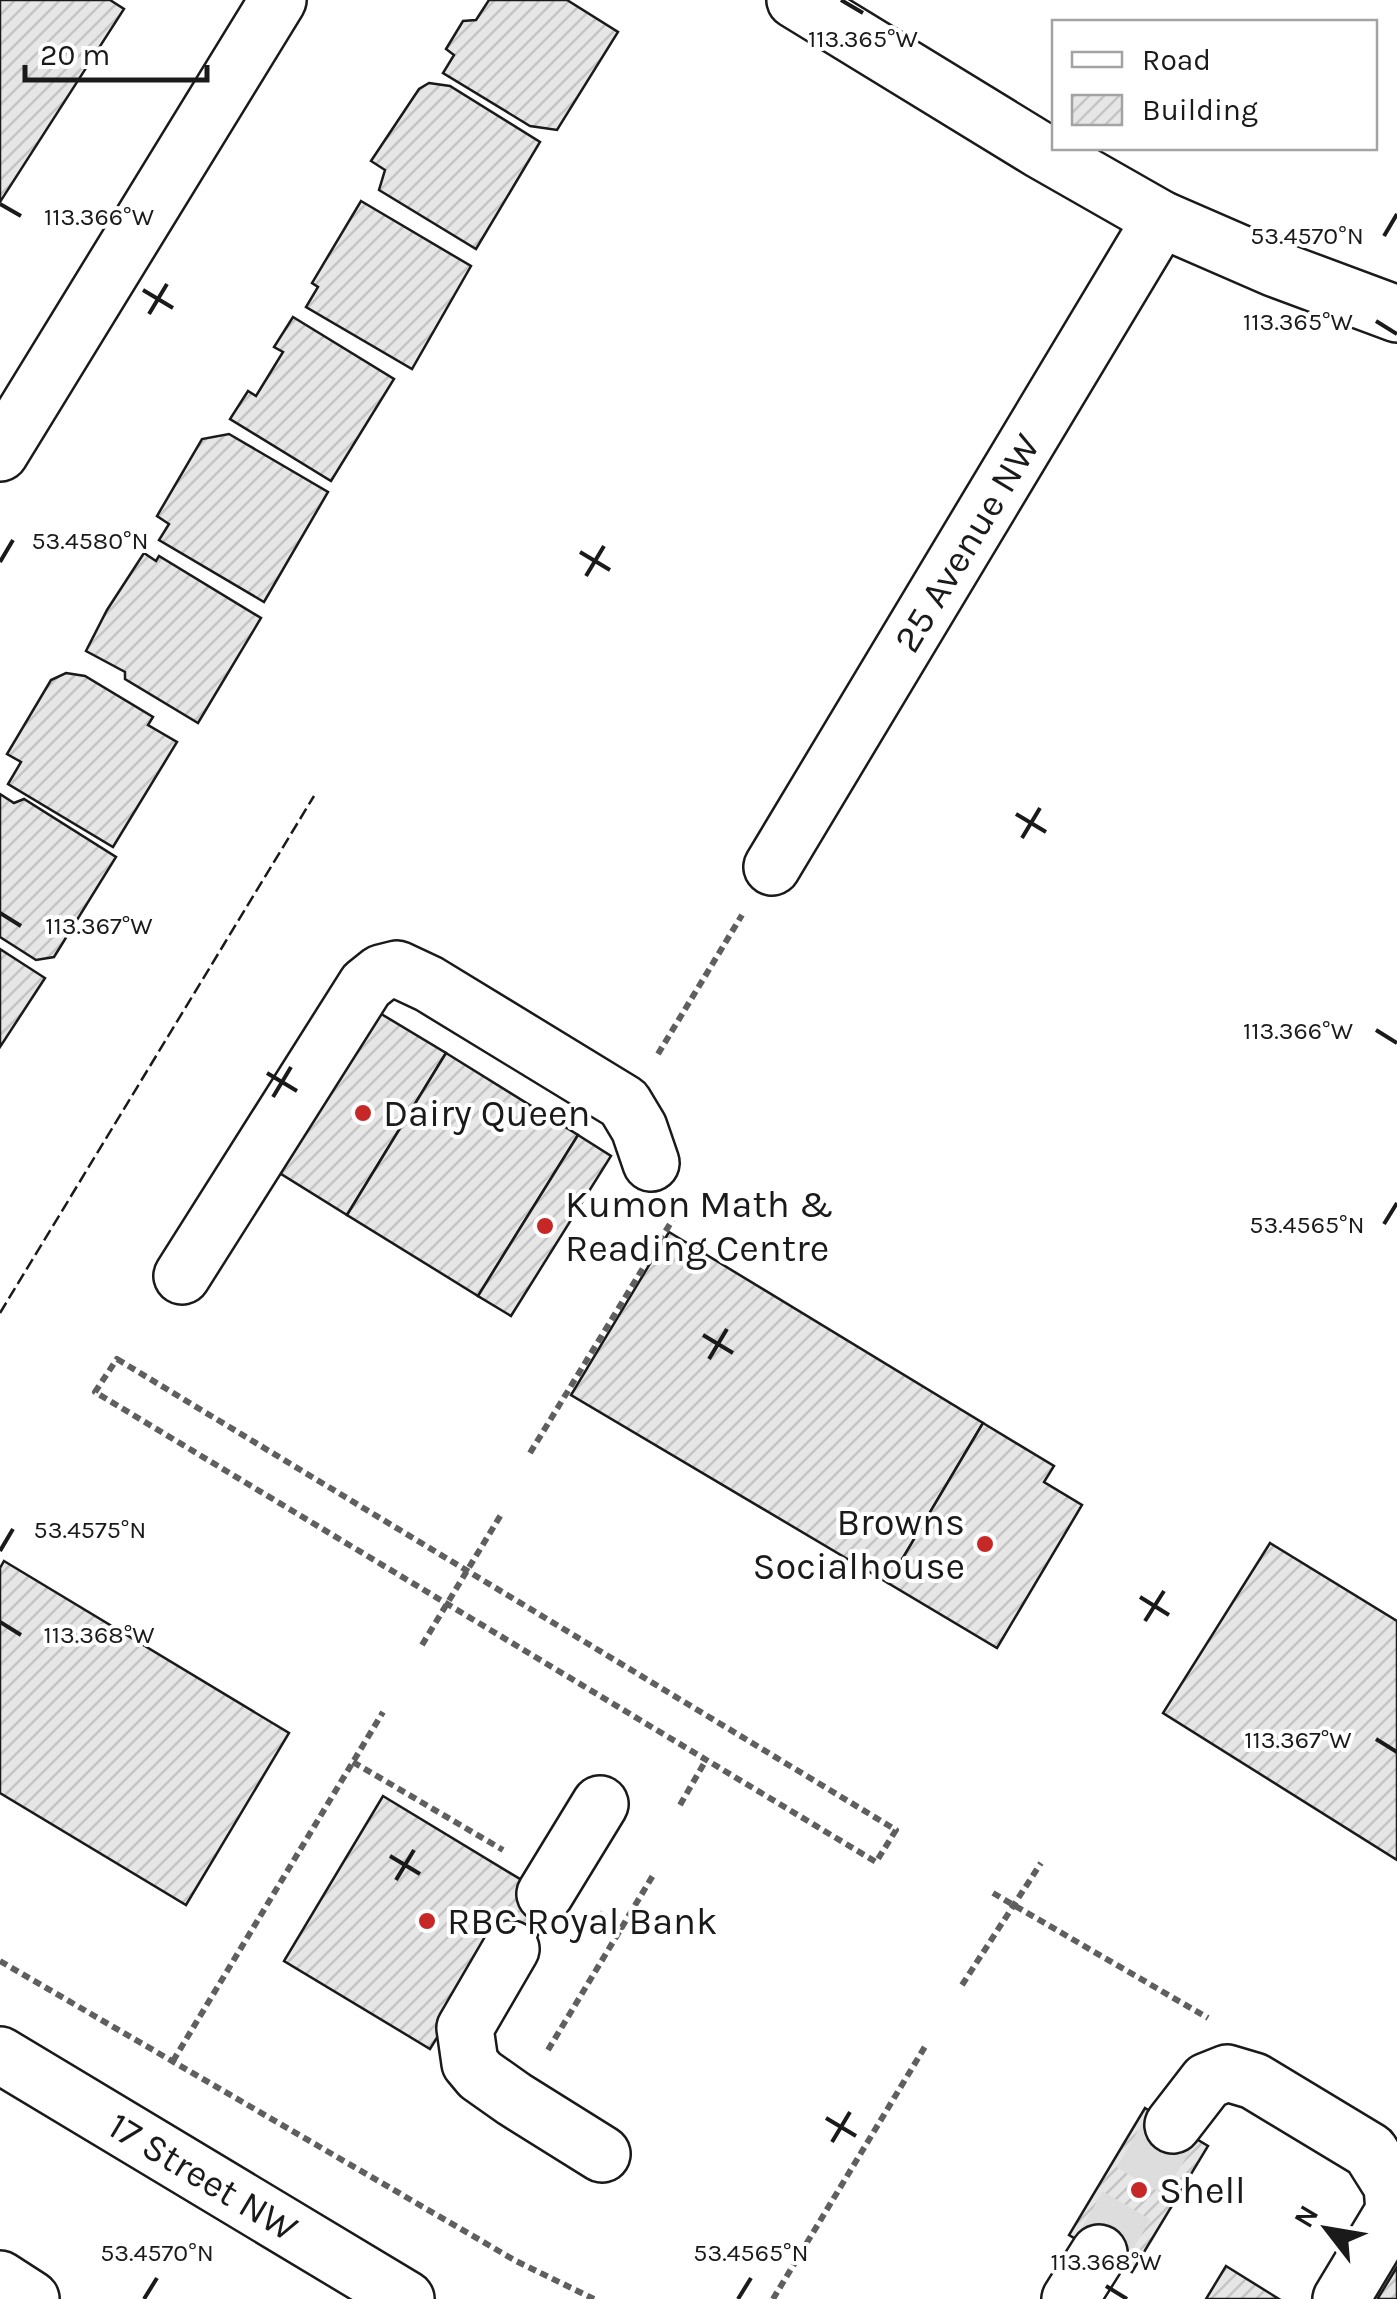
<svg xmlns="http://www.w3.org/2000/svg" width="1397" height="2299" font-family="Karla,sans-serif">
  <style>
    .building { fill: url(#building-hatch); stroke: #1a1a1a; stroke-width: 2.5 }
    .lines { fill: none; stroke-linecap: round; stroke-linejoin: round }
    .minor-tunnel { stroke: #ddd; stroke-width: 55; stroke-dasharray: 55 28; stroke-linecap: butt }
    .minor-casing { stroke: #1a1a1a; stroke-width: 60 }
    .major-casing { stroke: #1a1a1a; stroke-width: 60 }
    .path { stroke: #5f5f5f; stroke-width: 6; stroke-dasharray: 8 5; stroke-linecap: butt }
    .minor { stroke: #fff; stroke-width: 55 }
    .major { stroke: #fff; stroke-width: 55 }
    .fence { stroke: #1a1a1a; stroke-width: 2.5; stroke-dasharray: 12 5; stroke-linecap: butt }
    .ticks { fill: none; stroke: #1a1a1a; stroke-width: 4 }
    .poi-dot { fill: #c62828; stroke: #fff; stroke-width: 4 }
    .labels { text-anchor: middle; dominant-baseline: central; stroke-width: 8; stroke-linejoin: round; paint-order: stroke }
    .street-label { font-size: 38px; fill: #1a1a1a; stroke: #fff }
    .poi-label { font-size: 38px; fill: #1a1a1a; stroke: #fff; text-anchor: start }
    .ticks-label { font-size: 25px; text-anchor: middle; fill: #1a1a1a; stroke: #fff; stroke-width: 8; stroke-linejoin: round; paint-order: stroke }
  </style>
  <defs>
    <pattern id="building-hatch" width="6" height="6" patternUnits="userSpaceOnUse" patternTransform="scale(2.5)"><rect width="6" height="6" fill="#e6e6e6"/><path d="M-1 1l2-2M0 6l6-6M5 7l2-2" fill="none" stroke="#c5c5c5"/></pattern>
  </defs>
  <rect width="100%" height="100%" fill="#fff"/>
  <g class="building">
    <path d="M 0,0 L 110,0 L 124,9 L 0,202 Z"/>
    <path d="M 489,0 L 567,0 L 618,32 L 557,130 L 530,126 L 443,73 L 454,55 L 446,49 L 463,21 L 476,20 Z"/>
    <path d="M 429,83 L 450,86 L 540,142 L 476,249 L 379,190 L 385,170 L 371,161 L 419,89 Z"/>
    <path d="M 361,201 L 471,266 L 412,369 L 306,307 L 318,287 L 312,283 Z"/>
    <path d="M 293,317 L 394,379 L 331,481 L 230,419 L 248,391 L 256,396 L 283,352 L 274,347 Z"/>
    <path d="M 229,434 L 328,492 L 264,602 L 159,540 L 169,524 L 157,516 L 202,439 Z"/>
    <path d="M 144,553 L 156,561 L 159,556 L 261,618 L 198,723 L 125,679 L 125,672 L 86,651 L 107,610 Z"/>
    <path d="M 66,673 L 85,676 L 153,717 L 148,725 L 177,742 L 113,847 L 8,784 L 21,762 L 7,754 L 51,680 Z"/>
    <path d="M 0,794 L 14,803 L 24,799 L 116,857 L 54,957 L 36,960 L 0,937 Z"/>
    <path d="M 0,949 L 45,978 L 0,1047 Z"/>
    <path d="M 378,1012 L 446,1053 L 347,1215 L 278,1172 Z"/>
    <path d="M 446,1053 L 578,1135 L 478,1296 L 347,1215 Z"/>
    <path d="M 578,1135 L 611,1156 L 511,1316 L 478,1296 Z"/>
    <path d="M 669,1232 L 983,1423 L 888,1583 L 571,1395 Z"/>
    <path d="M 983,1423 L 1054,1466 L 1044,1482 L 1082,1505 L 997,1648 L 888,1583 Z"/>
    <path d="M 1270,1543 L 1397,1621 L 1397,1860 L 1163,1713 Z"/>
    <path d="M 4,1561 L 289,1733 L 186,1905 L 0,1793 L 0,1568 Z"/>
    <path d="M 383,1796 L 558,1902 L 525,1957 L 497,1940 L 430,2049 L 284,1961 Z"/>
    <path d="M 1145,2108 L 1208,2146 L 1132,2272 L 1069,2235 Z"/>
    <path d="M 1226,2266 L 1279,2299 L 1206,2299 Z"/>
    <path d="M 1397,2267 L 1397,2299 L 1380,2299 L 1378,2298 Z"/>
  </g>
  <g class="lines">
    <path class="minor-tunnel" d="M 1099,2253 L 1173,2125"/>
    <g class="minor-casing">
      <g id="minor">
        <path d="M 795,0 L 1040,150 L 1161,219 L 1276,269 L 1397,314"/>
        <path d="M 0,453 L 278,0"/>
        <path d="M 772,867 L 1161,219"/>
        <path d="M 182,1276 L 366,985 L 381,973 L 397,969 L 429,984 L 624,1103 L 639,1128 L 651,1163"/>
        <path d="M 545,1894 L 600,1804"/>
        <path d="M 511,1949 L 465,2028 L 470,2063 L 480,2075 L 514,2099 L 602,2154"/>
        <path d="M 1173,2125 L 1207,2081 L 1227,2073 L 1254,2081 L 1370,2151 L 1392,2186 L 1394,2211 L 1341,2299"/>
        <path d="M 1070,2299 L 1099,2253"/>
      </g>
    </g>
    <g class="major-casing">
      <g id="major">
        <path d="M 0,2055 L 406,2299"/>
        <path d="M 0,2279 L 31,2299"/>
      </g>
    </g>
    <g class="path">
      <path d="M 658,1054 L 742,915"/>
      <path d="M 117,1359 L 896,1830 L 876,1862 L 95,1392 Z"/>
      <path d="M 530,1453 L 673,1219"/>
      <path d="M 422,1645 L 502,1513"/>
      <path d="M 353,1762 L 503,1850"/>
      <path d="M 680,1805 L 706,1760"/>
      <path d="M 993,1893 L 1208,2018"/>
      <path d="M 599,1913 L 622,1927 L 655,1872"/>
      <path d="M 0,1961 L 516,2261 L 594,2299"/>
      <path d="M 962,1985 L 1041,1863"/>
      <path d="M 548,2050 L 622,1927"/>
      <path d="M 173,2061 L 383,1712"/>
      <path d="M 773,2299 L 926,2045"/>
    </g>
    <use href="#minor" class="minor"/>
    <use href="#major" class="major"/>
    <path class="fence" d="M 0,1313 L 314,796"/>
  </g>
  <path class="ticks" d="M 841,0 L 863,13M 0,204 L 21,216M 1384,236 L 1397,214M 143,290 L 173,308M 149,314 L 167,284M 1376,321 L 1397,334M 580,552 L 610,570M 0,562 L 13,540M 586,576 L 604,546M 1016,814 L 1046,832M 1022,838 L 1040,808M 0,913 L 21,926M 1376,1030 L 1397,1043M 267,1073 L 297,1091M 273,1097 L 291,1067M 1384,1224 L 1397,1203M 703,1335 L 733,1353M 709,1359 L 727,1329M 0,1551 L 13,1529M 1140,1597 L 1169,1615M 1145,1621 L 1164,1591M 0,1622 L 21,1635M 1376,1739 L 1397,1752M 390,1856 L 420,1874M 396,1880 L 414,1850M 826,2118 L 856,2136M 832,2142 L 850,2112M 1106,2286 L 1127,2299M 144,2299 L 157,2278M 738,2299 L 751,2278"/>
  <g class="poi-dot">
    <circle cx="363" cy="1113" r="10"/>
    <circle cx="545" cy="1226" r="10"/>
    <circle cx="985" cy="1544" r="10"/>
    <circle cx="427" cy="1921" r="10"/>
    <circle cx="1139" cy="2190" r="10"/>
  </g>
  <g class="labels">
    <g class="street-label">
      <text transform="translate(967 543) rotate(-59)">25 Avenue NW</text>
      <text transform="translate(203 2177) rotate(31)">17 Street NW</text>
    </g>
    <g class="poi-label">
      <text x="383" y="1113">Dairy Queen</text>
      <text x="565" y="1204">Kumon Math &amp;<tspan x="565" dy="44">Reading Centre</tspan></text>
      <text x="965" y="1522" text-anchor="end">Browns<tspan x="965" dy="44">Socialhouse</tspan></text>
      <text x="447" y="1921">RBC Royal Bank</text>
      <text x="1159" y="2190">Shell</text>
    </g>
  </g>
  <g class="ticks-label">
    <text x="863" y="47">113.365°W</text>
    <text x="99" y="225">113.366°W</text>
    <text x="1307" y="244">53.4570°N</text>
    <text x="1298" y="330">113.365°W</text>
    <text x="90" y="549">53.4580°N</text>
    <text x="99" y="934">113.367°W</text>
    <text x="1298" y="1039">113.366°W</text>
    <text x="1307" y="1233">53.4565°N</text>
    <text x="90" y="1538">53.4575°N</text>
    <text x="99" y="1643">113.368°W</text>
    <text x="1298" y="1748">113.367°W</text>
    <text x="157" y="2261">53.4570°N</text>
    <text x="751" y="2261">53.4565°N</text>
    <text x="1106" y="2270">113.368°W</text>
  </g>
  <rect x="1052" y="20" width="325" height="130" fill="#ffffff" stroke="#a3a3a3" stroke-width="2.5"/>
  <rect x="1072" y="52" width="50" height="15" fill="#ffffff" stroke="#a3a3a3" stroke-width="2.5"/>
  <text x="1142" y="70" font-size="30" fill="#1a1a1a">Road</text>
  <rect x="1072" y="95" width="50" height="30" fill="url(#building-hatch)" stroke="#a3a3a3" stroke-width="2.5"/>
  <text x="1142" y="120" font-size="30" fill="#1a1a1a">Building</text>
  <g transform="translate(1327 2229) rotate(301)" stroke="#ffffff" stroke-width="8" paint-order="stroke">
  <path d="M0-8L18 38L0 25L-18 38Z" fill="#1a1a1a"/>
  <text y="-15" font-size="28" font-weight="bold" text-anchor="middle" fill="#1a1a1a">N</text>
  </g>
  <path d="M25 65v15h182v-15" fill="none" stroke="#1a1a1a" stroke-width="5"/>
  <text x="40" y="65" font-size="30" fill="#1a1a1a" stroke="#ffffff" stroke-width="8" paint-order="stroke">20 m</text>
</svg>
